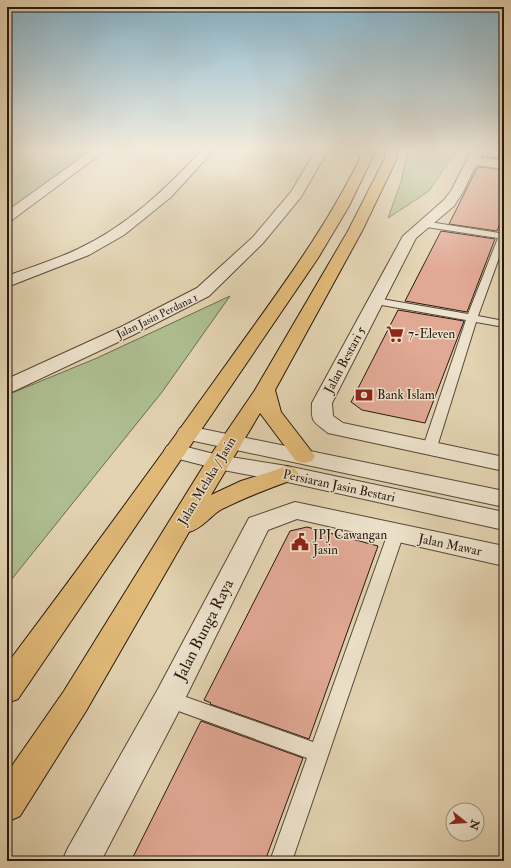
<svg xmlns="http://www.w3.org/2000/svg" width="511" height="868" font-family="'IM FELL Double Pica',serif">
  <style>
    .green { fill: #aebe90; stroke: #6a6c50 }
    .building { fill: #e1a894; stroke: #271910 }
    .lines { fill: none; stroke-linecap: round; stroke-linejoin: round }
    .service-casing { stroke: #564838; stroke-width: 2 }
    .minor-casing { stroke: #564838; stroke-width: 2 }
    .tertiary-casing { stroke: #564838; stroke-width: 2 }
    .primary-casing { stroke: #271910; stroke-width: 2 }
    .service { fill: #ede2cc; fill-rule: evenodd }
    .minor { fill: #ede2cc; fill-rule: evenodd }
    .tertiary { fill: #ede2cc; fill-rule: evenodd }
    .primary { fill: #e2ba78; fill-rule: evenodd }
    .labels { text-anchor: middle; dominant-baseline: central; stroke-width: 3; stroke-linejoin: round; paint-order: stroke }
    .far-street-label { font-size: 11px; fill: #271910; stroke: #ede2cc }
    .poi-label { font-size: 13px; fill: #271910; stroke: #ede2cc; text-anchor: start }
    .street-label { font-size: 13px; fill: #271910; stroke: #ede2cc }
    .near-street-label { font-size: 16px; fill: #271910; stroke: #ede2cc }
  </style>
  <rect width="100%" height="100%" fill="#e3d3b1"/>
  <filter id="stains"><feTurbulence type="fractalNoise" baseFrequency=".005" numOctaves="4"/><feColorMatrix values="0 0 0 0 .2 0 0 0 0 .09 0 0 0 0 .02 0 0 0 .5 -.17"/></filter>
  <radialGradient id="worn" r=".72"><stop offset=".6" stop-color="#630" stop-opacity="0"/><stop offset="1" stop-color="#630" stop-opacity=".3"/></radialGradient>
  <g class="green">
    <path d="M 7,150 L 93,150 L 53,181 L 7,211 Z"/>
    <path d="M 408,150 L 457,150 L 429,191 L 388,218 L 401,182 Z"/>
    <path d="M 230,296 L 162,392 L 7,585 L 7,395 L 97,358 Z"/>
  </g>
  <g class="building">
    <path d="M 490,150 L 504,150 L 504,159 L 487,157 Z"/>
    <path d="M 483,167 L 504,170 L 504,214 L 497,231 L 449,224 L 477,168 Z"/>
    <path d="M 441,231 L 495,239 L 467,312 L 405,301 Z"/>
    <path d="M 398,310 L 464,321 L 425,423 L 362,410 L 351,402 Z"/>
    <path d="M 307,527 L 378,546 L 309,739 L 210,704 L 211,703 L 204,700 L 290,531 Z"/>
    <path d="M 201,721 L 303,758 L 265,861 L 131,861 Z"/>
  </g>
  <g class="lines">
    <g class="service-casing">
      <g id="service">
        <path d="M 423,221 L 499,233 L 504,229 L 504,244 L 478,316 L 504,321 L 504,327 L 476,322 L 437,447 L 435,450 L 425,450 L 423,447 L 466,320 L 376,304 L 371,301 L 376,298 L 468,314 L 498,238 L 420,226 L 419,224 L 420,222 Z"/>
        <path d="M 396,528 L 401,529 L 404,533 L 292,861 L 270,861 L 307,758 L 162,705 L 160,699 L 162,693 L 169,691 L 313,742 L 388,533 L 391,529 Z"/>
      </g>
    </g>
    <g class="minor-casing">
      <g id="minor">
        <path d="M 92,150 L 106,150 L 12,220 L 7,221 L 7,211 Z"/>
        <path d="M 202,150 L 214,150 L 171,197 L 124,235 L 89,255 L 7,287 L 7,276 C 31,267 55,260 78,249 C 127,226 166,189 202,150 Z"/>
        <path d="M 316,150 L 328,150 L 301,197 L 263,243 L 209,296 L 133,335 L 14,391 L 7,393 L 7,379 L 121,327 L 197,288 L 253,237 L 291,192 Z"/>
        <path d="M 352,150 L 365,150 L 373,157 L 371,159 L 363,159 Z"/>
        <path d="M 472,150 L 484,150 L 480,158 L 504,161 L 504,169 L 476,165 L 463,192 L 454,206 L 416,238 L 332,403 L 333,416 L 343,423 L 504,457 L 504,471 L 328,433 C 313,421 311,423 312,403 L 403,236 L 444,200 L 451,191 Z"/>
        <path d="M 295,502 L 504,546 L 504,566 L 297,519 L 268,530 L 180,709 L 101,861 L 62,861 L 68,848 L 158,689 L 249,518 Z"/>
      </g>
    </g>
    <g class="tertiary-casing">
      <g id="tertiary">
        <path d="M 188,426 L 504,491 L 504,507 L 180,438 L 177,433 L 180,428 Z"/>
        <path d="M 175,444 L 218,455 L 287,466 L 504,512 L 504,530 L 287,482 L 218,469 L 167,456 L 164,451 L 167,446 Z"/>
      </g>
    </g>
    <g class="primary-casing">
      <g id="primary">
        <path d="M 364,150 L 376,150 L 349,206 L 318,258 L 18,699 L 7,703 L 7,664 C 82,564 156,463 228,362 C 277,293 328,227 364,150 Z"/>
        <path d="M 386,150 L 398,150 L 397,158 L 362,231 L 275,390 L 281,412 L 315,456 L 312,461 L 304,463 L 296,461 L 260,413 L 211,495 L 241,481 L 279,469 L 287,466 L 295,469 L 299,474 L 295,479 C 270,488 246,497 222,509 C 210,516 203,528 189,532 L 86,711 L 20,816 L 7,822 L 7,773 L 64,691 L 206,462 L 255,390 L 348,231 L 385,158 Z"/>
      </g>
    </g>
    <use href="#service" class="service"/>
    <use href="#minor" class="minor"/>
    <use href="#tertiary" class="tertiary"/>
    <use href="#primary" class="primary"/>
  </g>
  <linearGradient id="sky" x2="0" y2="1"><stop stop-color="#87b6ce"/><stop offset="0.55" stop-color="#f2ebdc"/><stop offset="1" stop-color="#f2ebdc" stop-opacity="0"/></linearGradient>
  <rect width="511" height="272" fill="url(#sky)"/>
  <defs>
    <g id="supermarket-bare" transform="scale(1.38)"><path d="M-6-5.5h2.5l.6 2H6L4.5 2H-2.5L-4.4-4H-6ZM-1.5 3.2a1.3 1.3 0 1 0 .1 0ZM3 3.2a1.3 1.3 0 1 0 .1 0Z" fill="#8f2418" stroke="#ede2cc" stroke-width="2.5" paint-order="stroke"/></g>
    <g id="bank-bare" transform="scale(1.38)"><path d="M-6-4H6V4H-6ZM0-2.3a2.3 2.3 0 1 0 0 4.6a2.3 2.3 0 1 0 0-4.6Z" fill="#8f2418" stroke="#ede2cc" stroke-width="2.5" paint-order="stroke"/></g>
    <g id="civic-bare" transform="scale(1.38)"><path d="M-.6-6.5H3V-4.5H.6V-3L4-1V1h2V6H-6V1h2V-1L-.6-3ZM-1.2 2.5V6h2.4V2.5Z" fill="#8f2418" stroke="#ede2cc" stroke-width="2.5" paint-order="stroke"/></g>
  </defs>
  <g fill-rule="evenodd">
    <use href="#supermarket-bare" x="395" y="334"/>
    <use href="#bank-bare" x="364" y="395"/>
    <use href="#civic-bare" x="300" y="542"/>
  </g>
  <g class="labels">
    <g class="far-street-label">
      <text transform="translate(157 316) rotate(-26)">Jalan Jasin Perdana 1</text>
    </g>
    <g class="poi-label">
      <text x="408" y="334">7-Eleven</text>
      <text x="377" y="395">Bank Islam</text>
      <text x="313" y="535">JPJ Cawangan<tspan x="313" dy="15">Jasin</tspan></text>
    </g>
    <g class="street-label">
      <text transform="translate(345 360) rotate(-62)">Jalan Bestari 5</text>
      <text transform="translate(207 481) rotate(-59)">Jalan Melaka / Jasin</text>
      <text transform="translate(339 486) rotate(12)">Persiaran Jasin Bestari</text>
      <text transform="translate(450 545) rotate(12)">Jalan Mawar</text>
    </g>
    <g class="near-street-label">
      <text transform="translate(204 630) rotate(-63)">Jalan Bunga Raya</text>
    </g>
  </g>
  <rect width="511" height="868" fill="none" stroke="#e3d3b1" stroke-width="24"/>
  <rect x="8" y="8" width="495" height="852" fill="none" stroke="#271910" stroke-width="2"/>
  <rect x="12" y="12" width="487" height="844" fill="none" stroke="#271910"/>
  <g transform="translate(465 822) rotate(107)"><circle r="19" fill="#ede2cc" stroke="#9e9281"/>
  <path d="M0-3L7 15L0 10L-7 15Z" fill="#8f2418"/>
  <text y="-6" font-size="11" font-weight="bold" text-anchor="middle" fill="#271910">N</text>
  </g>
  <rect width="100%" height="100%" filter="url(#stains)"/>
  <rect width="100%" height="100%" fill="url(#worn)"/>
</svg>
